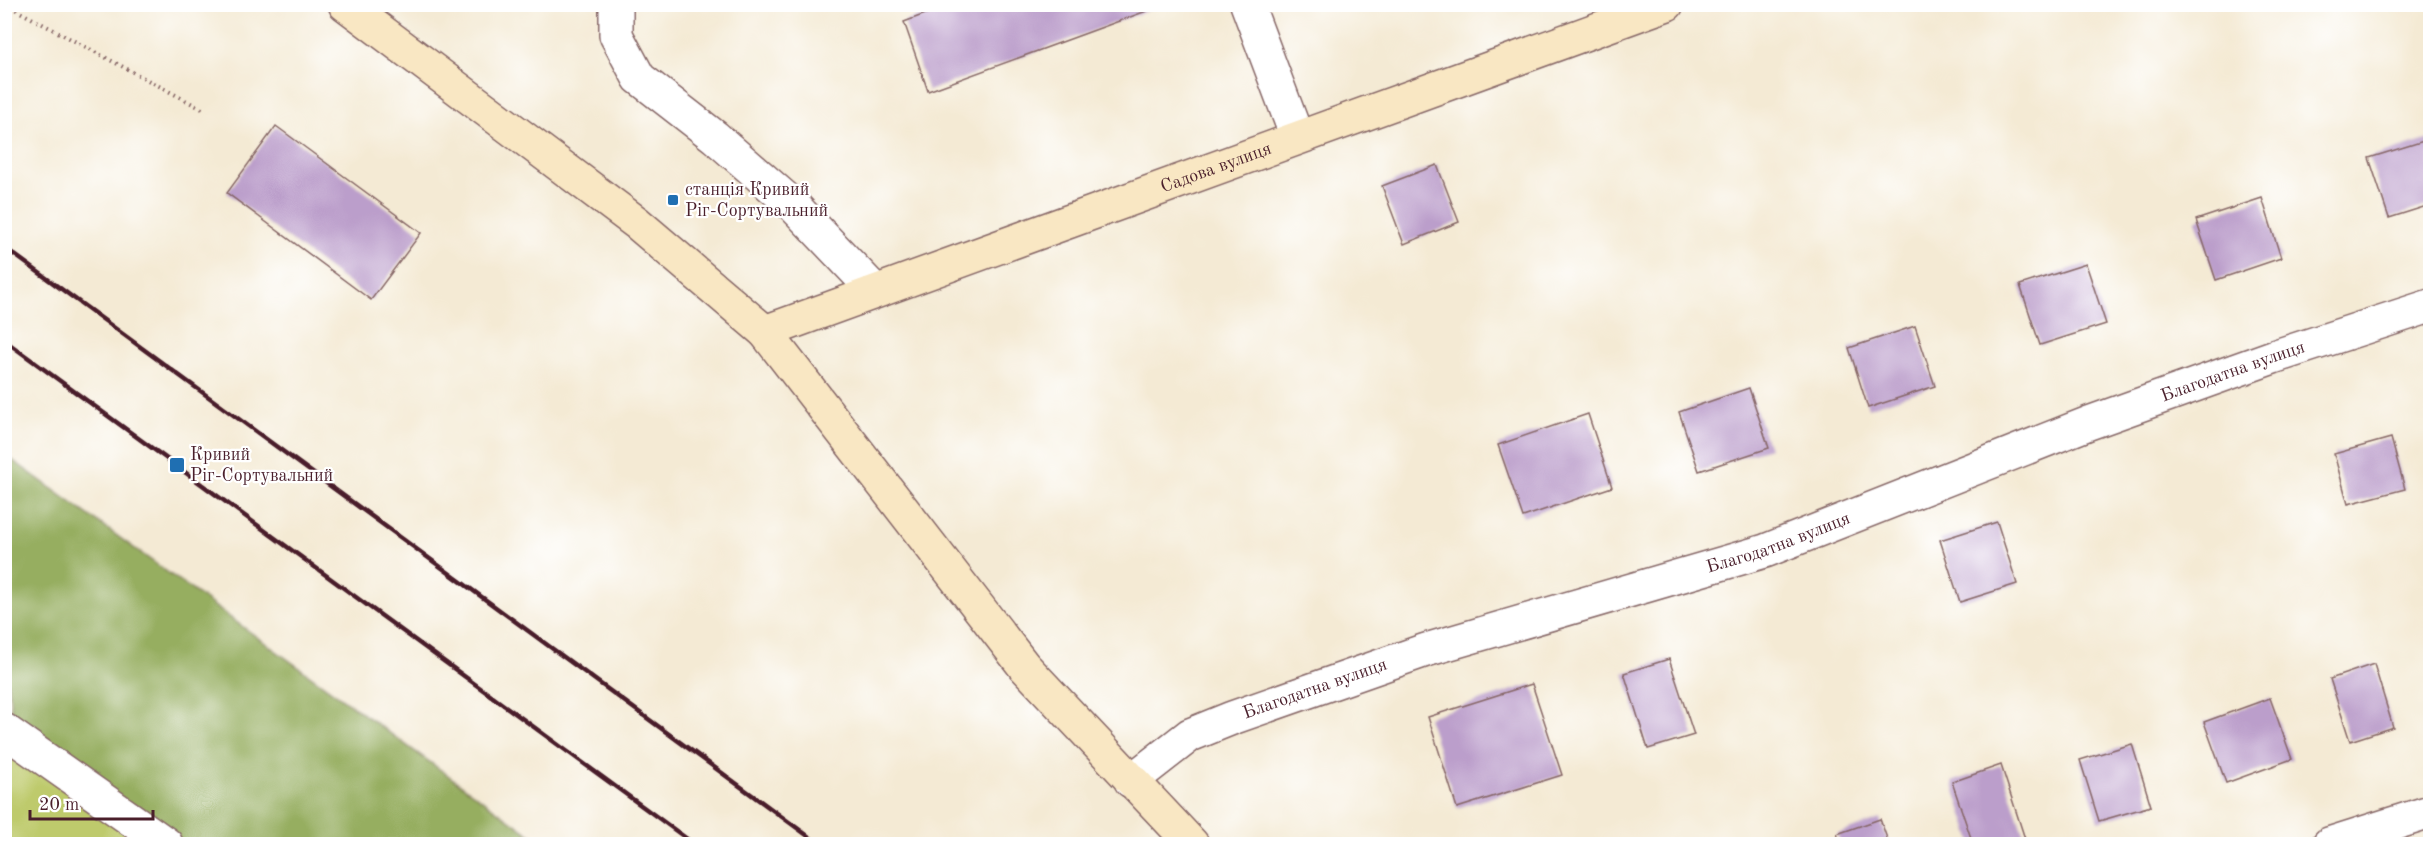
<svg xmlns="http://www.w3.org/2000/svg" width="2435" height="849" font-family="'Old Standard TT',serif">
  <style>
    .green { fill: #beca6c; stroke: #84744c; stroke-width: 1.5 }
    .forest { fill: #96ae60; stroke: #706646; stroke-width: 1.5 }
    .building { fill: #bb9ecb }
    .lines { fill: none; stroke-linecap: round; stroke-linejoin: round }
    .street-casing { stroke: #866666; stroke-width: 36 }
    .secondary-casing { stroke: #866666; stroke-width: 36 }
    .path { stroke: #866666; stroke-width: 4; stroke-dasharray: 1.5 4.5; stroke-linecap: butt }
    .street { stroke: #fff; stroke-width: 33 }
    .secondary { stroke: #f9e7c3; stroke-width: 33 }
    .rail { stroke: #4a1f2b; stroke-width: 4.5 }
    .poi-dot { fill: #1f6fb2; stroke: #fff; stroke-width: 2 }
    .labels { text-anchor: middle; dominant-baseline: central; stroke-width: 4.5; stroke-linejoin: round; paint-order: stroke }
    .street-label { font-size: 18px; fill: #4a1f2b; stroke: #fff }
    .poi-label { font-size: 18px; fill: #4a1f2b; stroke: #fff; text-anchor: start }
  </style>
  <rect width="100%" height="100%" fill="#fff"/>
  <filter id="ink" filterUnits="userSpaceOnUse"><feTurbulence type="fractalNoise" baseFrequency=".0167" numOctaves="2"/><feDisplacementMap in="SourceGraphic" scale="12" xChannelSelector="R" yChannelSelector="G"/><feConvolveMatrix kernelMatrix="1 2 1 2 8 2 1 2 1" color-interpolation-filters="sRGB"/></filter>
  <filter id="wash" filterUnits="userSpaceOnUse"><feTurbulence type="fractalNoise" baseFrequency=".008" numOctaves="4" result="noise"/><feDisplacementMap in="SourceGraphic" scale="24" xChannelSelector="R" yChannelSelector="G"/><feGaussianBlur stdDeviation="1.35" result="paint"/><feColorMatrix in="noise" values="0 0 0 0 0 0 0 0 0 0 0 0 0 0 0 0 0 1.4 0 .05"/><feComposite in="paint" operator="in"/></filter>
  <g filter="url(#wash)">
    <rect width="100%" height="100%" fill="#f4ead4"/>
    <path class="green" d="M 5,730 L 166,844 L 5,844 Z"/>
    <path class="forest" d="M 4,454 L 543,844 L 166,844 L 15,737 L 4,657 Z"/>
    <g id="blocks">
      <g class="building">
        <path d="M 952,4 L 1163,4 L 1163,5 L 928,91 L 904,22 Z"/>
        <path d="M 276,126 L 421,233 L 371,300 L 227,193 Z"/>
        <path d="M 2430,139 L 2430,205 L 2389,218 L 2369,158 Z"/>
        <path d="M 1437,165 L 1459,222 L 1404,244 L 1382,186 Z"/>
        <path d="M 2262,198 L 2281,258 L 2216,280 L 2196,220 Z"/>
        <path d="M 2086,264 L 2106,324 L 2040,345 L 2020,285 Z"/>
        <path d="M 1915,326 L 1935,386 L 1868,408 L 1849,348 Z"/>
        <path d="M 1749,388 L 1769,448 L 1699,471 L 1679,412 Z"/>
        <path d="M 1588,414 L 1612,487 L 1523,517 L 1498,445 Z"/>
        <path d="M 2391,438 L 2405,489 L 2348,504 L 2334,454 Z"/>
        <path d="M 1997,522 L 2017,584 L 1960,602 L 1940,540 Z"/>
        <path d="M 1669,659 L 1694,735 L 1648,749 L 1624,673 Z"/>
        <path d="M 2374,664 L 2393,727 L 2350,741 L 2330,679 Z"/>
        <path d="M 1532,684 L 1562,775 L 1457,808 L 1428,717 Z"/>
        <path d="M 2270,698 L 2292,759 L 2226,783 L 2204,722 Z"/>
        <path d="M 2132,744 L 2151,806 L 2099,821 L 2080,760 Z"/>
        <path d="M 2001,765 L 2026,842 L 2018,844 L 1973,844 L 1952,782 Z"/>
        <path d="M 1880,819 L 1889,844 L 1841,844 L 1837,834 Z"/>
      </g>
    </g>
  </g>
  <g filter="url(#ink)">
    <use href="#blocks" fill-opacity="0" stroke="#866666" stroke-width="1.5"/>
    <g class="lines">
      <g class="street-casing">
        <g id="street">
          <path d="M 616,4 L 616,35 L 639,78 L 715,137 L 793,205 L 874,290"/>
          <path d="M 1247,4 L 1297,137"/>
          <path d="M 4,730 L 166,844"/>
          <path id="s1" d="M 1131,781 L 1190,735 L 1232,718 L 1426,650 L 1765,551 L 2089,423 L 2273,357 L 2430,306"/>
          <path d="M 2329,844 L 2430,812"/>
        </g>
      </g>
      <g class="secondary-casing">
        <g id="secondary">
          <path d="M 345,4 L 637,223 L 765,332 L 1024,666 L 1192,844"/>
          <path id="s2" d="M 765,332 L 1667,4"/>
        </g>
      </g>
      <path class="path" d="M 5,4 L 204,110"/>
      <use href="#street" class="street"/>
      <use href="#secondary" class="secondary"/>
      <g class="rail">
        <path d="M 4,247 L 819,844"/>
        <path d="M 4,340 L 694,844"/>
      </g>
    </g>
  </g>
  <g class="poi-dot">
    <rect x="667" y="194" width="12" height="12" rx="3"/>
    <rect x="169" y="457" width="16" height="16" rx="3"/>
  </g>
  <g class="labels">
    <g class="street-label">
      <text stroke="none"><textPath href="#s2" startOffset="480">Садова вулиця</textPath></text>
      <text stroke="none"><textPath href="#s1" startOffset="1180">Благодатна вулиця</textPath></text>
      <text stroke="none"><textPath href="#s1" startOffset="694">Благодатна вулиця</textPath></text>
      <text stroke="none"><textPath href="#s1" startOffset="208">Благодатна вулиця</textPath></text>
    </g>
    <g class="poi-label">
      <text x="685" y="190">станція Кривий<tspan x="685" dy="21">Ріг-Сортувальний</tspan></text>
      <text x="190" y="455">Кривий<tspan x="190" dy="21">Ріг-Сортувальний</tspan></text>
    </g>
  </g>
  <rect width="2435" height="849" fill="none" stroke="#fff" stroke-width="24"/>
  <path d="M30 810v9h123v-9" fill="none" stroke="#4a1f2b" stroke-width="3"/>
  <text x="39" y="810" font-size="18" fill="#4a1f2b" stroke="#ffffff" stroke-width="4.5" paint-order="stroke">20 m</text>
</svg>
